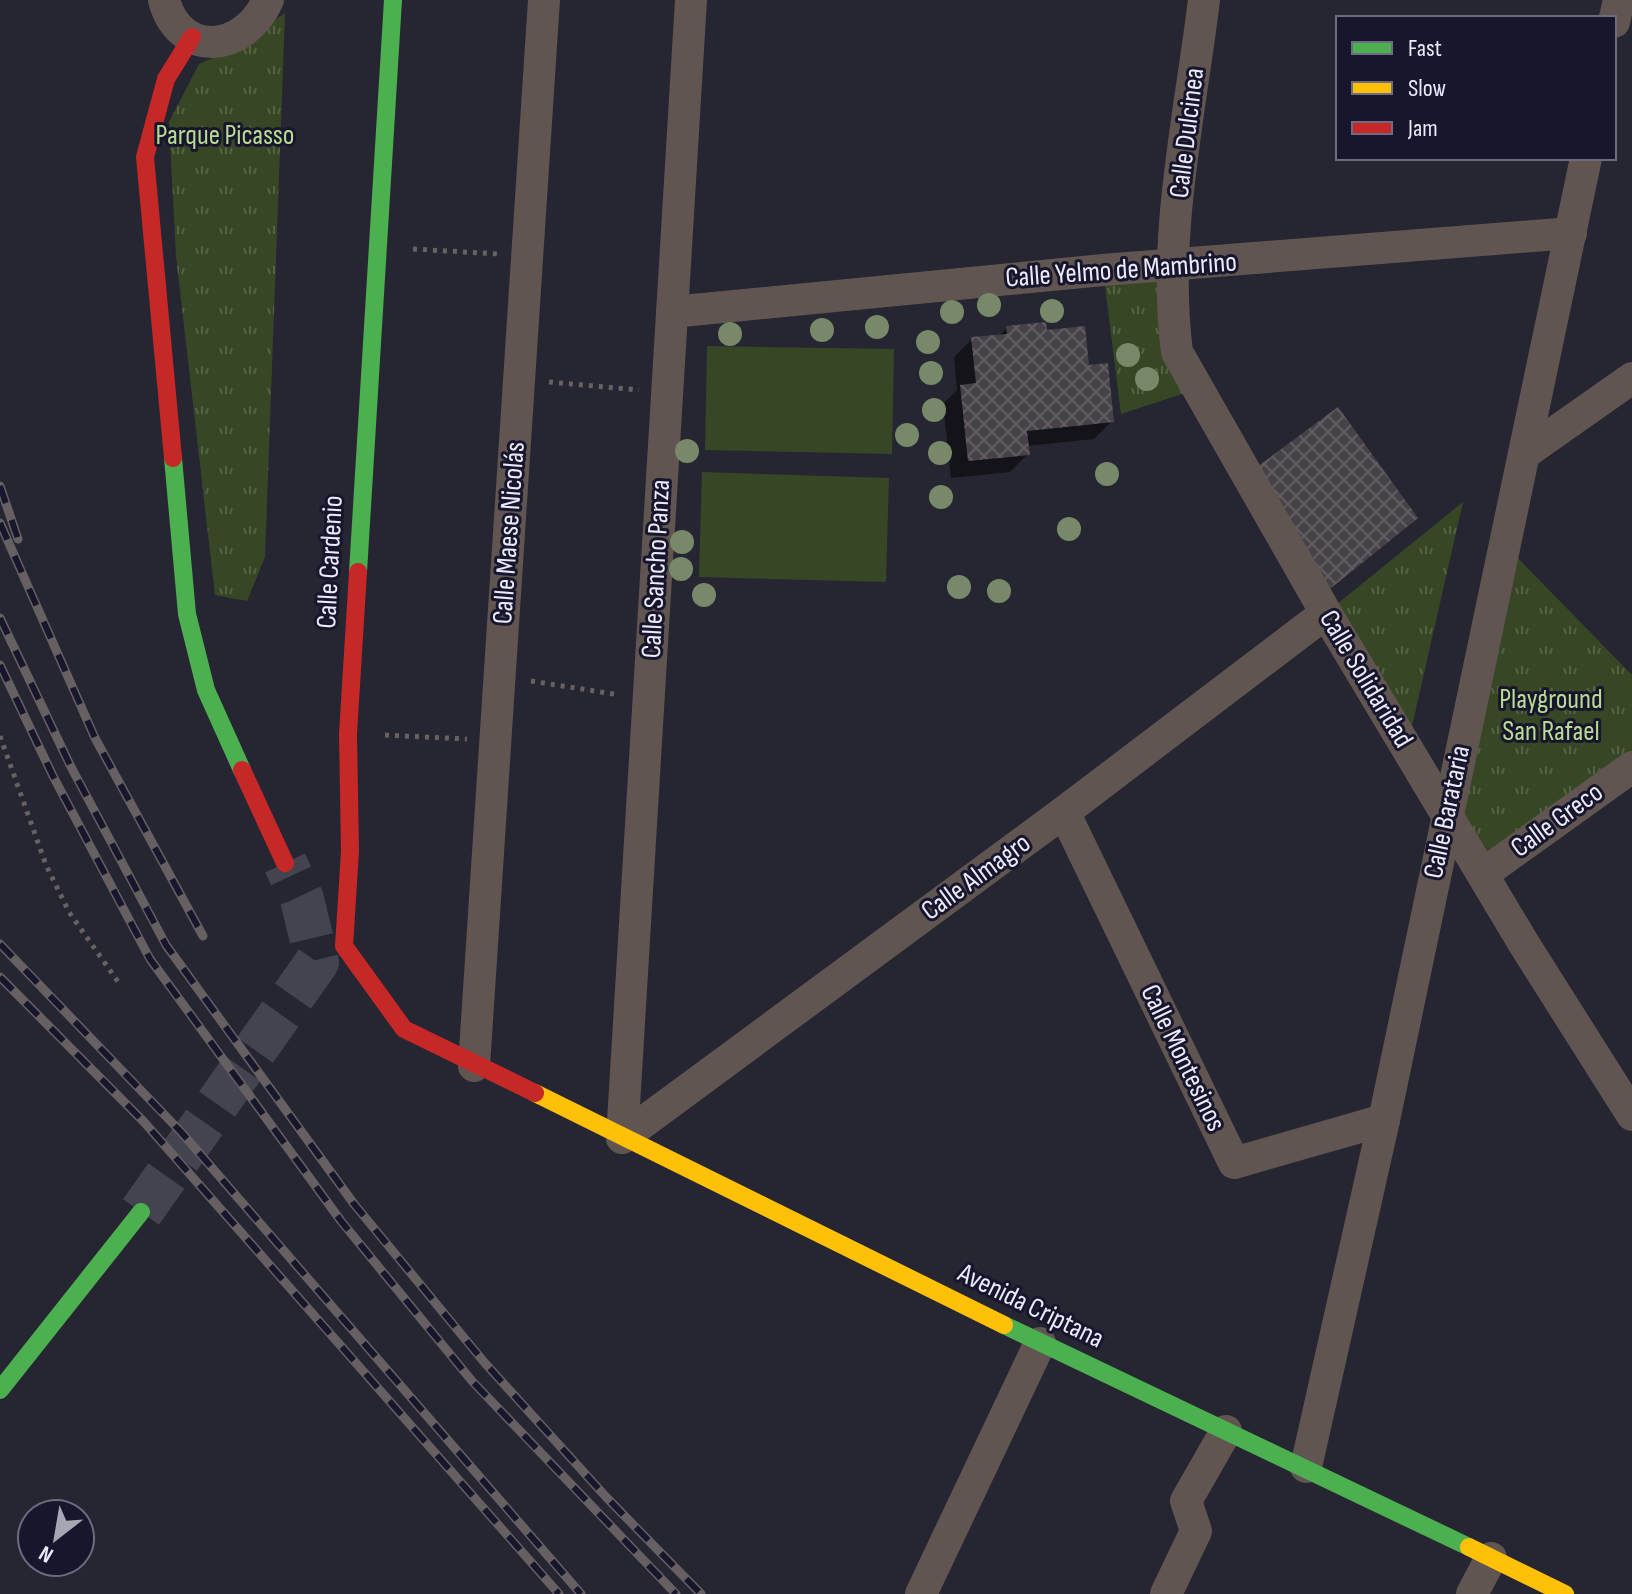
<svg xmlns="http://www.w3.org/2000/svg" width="1632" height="1594" font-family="'Sofia Sans Condensed',sans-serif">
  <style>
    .park { fill: url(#park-tufts) }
    .pitch { fill: #374725 }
    .shadow { fill: #0007 }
    .building { fill: url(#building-cross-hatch) }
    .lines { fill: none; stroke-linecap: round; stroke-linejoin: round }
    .secondary-tunnel { stroke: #444350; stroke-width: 44; stroke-dasharray: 44 22; stroke-linecap: butt }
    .path { stroke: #686162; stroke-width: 5; stroke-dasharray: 4 6; stroke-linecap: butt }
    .street { stroke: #605551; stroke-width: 32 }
    .fast { stroke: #4caf50; stroke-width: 18 }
    .slow { stroke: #ffc107; stroke-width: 18 }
    .jam { stroke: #c62828; stroke-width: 18 }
    .rail-casing { stroke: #676063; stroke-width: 9 }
    .rail { stroke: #18162c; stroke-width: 6; stroke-dasharray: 18; stroke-linecap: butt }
    .tree { fill: #778968 }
    .labels { text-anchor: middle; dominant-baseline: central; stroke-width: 6; stroke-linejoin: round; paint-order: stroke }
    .street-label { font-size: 28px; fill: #ebebfb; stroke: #18162c }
    .park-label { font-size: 28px; fill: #b9db94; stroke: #18162c }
  </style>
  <defs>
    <pattern id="park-tufts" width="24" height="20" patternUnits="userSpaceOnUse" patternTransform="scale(2)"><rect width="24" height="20" fill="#374725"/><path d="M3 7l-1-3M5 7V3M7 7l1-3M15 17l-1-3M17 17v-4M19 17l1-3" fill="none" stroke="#546246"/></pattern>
    <pattern id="building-cross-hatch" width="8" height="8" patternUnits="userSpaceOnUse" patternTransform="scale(2)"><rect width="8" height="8" fill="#464247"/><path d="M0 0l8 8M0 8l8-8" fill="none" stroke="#615d62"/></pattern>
  </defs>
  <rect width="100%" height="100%" fill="#262532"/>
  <g class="park">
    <path d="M 285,13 L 265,557 L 247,601 L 215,595 L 176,256 L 169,122 L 199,64 L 225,53 Z"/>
    <path d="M 1173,267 L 1197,389 L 1121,414 L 1103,270 Z"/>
    <path d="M 1463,502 L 1407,748 L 1326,613 Z"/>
    <path d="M 1504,544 L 1632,675 L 1632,767 L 1483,874 L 1446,812 Z"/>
  </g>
  <g class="pitch">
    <path d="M 707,346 L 894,349 L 892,454 L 705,450 Z"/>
    <path d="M 702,472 L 889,478 L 886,582 L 699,577 Z"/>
  </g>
  <g class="shadow">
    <path d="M 1007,328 L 1045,332 L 1087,367 L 1112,421 L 1094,439 L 1027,446 L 1028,454 L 1010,472 L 951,478 L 943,404 L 957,390 L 954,357 L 972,339 L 998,337 Z"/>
    <path d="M 1240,487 L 1415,518 L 1312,605 Z"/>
  </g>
  <g class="building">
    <path d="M 1046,322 L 1047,330 L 1085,326 L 1089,365 L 1108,363 L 1114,422 L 1027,431 L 1030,455 L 968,461 L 960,385 L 976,383 L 971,337 L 1007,334 L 1006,326 Z"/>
    <path d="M 1338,407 L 1418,518 L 1330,589 L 1257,467 Z"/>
  </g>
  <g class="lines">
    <path class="secondary-tunnel" d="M 141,1212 L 317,962 L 302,899 L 285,863"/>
    <g class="path">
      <path d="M 413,249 L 499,254"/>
      <path d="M 549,382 L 639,390"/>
      <path d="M 531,681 L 620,695"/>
      <path d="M 385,735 L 467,739"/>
      <path d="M 0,736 L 46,865 L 69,912 L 121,986"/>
    </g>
    <g class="street">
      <path d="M 164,0 C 180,59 244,53 268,0"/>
      <path d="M 1204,0 C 1190,115 1162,236 1177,352 L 1326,613 L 1524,944 L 1632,1115"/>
      <path d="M 1614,22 L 1619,0"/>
      <path d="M 672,312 L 1103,270 L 1571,233"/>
      <path d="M 1524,454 L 1632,378"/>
      <path d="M 1064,812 L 1234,1163 L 1384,1120"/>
      <path d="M 1483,874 L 1632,767"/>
      <path d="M 474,1066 L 544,0"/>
      <path d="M 622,1138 L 691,0"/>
      <path d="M 622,1138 L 1064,812 L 1326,613"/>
      <path d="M 1306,1467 L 1384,1120 L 1586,158"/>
      <path d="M 921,1594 L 1040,1343"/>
      <path d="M 1166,1594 L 1196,1531 L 1186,1501 L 1226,1431"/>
      <path d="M 1472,1594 L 1491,1558"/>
    </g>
    <g class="fast">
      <path d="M 173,458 L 187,614 L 206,690 L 242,770"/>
      <path d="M 358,572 L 393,0"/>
      <path d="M 1004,1325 L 1469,1547"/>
      <path d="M 0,1390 L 141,1212"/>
    </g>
    <g class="slow">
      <path d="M 535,1093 L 1004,1325"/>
      <path d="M 1469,1547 L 1565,1594"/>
    </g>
    <g class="jam">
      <path d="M 173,458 L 145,157 L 166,79 L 192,37"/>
      <path d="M 358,572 L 348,734 L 350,851 L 344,946 L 404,1029 L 535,1093"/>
      <path d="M 242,770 L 285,863"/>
    </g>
    <g class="rail-casing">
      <g id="rail">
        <path d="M 0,486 L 18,539"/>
        <path d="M 0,523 L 95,738 L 203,936"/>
        <path d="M 0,618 L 70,765 L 166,945 L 354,1204 L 484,1362 L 607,1498 L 701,1594"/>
        <path d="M 0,665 L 53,776 L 150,959 L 341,1221 L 472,1381 L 676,1594"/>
        <path d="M 0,944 L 181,1132 L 581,1594"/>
        <path d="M 0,977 L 144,1122 L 559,1594"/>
      </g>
    </g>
    <use href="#rail" class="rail"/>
  </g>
  <g class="tree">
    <circle cx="989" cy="305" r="12"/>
    <circle cx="1052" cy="311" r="12"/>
    <circle cx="952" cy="312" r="12"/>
    <circle cx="877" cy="327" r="12"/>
    <circle cx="822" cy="330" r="12"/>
    <circle cx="730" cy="334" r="12"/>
    <circle cx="928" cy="342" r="12"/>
    <circle cx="1128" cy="355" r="12"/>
    <circle cx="931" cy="373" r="12"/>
    <circle cx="1147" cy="379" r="12"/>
    <circle cx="934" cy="410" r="12"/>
    <circle cx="907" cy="435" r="12"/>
    <circle cx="687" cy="451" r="12"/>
    <circle cx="940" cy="453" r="12"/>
    <circle cx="1107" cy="474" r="12"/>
    <circle cx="941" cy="497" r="12"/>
    <circle cx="1069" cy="529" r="12"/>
    <circle cx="682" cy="542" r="12"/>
    <circle cx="681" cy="569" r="12"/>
    <circle cx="959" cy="587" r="12"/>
    <circle cx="999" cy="591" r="12"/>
    <circle cx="704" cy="595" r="12"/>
  </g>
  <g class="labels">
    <g class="street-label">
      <text transform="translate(1187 133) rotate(-83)">Calle Dulcinea</text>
      <text transform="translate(1121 270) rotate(-4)">Calle Yelmo de Mambrino</text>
      <text transform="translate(509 533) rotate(-86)">Calle Maese Nicolás</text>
      <text transform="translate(330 562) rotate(-87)">Calle Cardenio</text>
      <text transform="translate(656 569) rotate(-87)">Calle Sancho Panza</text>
      <text transform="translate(1366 679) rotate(59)">Calle Solidaridad</text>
      <text transform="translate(1447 812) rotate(-78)">Calle Barataria</text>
      <text transform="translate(1557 820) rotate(-36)">Calle Greco</text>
      <text transform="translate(976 877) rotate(-36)">Calle Almagro</text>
      <text transform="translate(1183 1058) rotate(64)">Calle Montesinos</text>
      <text transform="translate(1031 1306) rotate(26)">Avenida Criptana</text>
    </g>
    <g class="park-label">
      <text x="225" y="135">Parque Picasso</text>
      <text x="1551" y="699">Playground<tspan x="1551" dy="32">San Rafael</tspan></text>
    </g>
  </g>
  <rect x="1336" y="16" width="280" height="144" fill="#18162c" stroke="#6c6b7f" stroke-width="2"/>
  <rect x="1352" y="42" width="40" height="12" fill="#4caf50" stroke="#6c6b7f" stroke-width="2"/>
  <text x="1408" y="56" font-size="24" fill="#ebebfb">Fast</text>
  <rect x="1352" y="82" width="40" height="12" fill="#ffc107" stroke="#6c6b7f" stroke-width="2"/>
  <text x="1408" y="96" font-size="24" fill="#ebebfb">Slow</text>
  <rect x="1352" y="122" width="40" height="12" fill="#c62828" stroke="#6c6b7f" stroke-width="2"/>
  <text x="1408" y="136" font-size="24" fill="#ebebfb">Jam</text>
  <g transform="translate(56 1538) rotate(211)"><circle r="38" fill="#18162c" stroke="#6c6b7f" stroke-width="2"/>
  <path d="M0-6L14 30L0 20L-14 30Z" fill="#a6a6b5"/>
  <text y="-12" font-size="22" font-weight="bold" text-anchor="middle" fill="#ebebfb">N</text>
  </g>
</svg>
